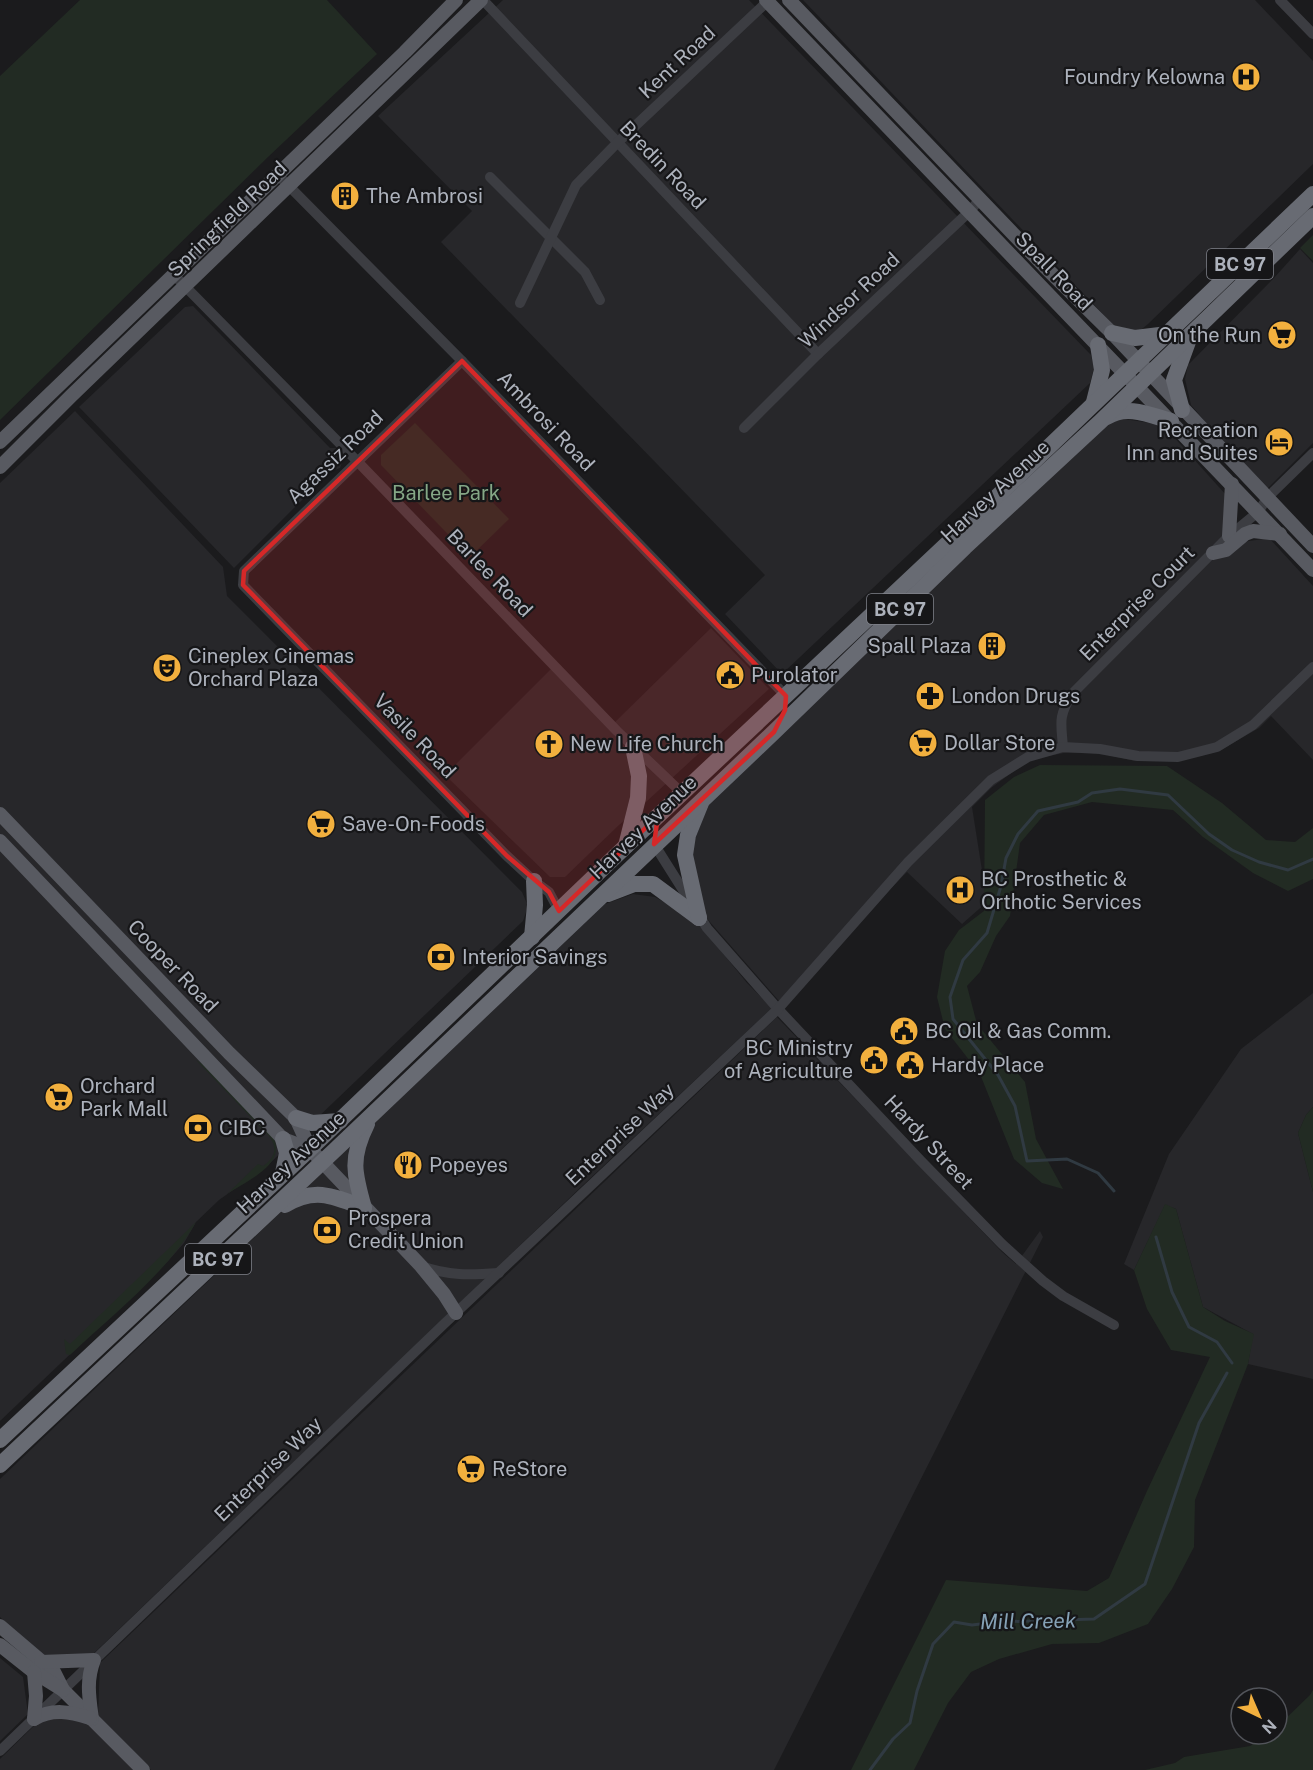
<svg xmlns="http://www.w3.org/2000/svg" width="1313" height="1770" font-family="'Public Sans',sans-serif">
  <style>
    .built { fill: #27272a }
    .green { fill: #222b23 }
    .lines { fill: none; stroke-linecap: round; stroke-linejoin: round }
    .stream { stroke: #303a42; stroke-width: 3 }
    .minor { stroke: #3c3d42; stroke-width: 10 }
    .major { stroke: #585a61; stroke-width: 14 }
    .highway { stroke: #686b73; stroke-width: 16 }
    .marked { fill: #d62828; fill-opacity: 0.2; stroke: #d62828; stroke-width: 4.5; stroke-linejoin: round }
    .labels { text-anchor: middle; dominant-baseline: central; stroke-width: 4.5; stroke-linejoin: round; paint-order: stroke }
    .shield { fill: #161618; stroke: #80838b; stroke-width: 1.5 }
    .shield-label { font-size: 18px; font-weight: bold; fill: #adb2bc }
    .street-label { font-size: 20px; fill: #adb2bc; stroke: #161618 }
    .poi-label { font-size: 20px; fill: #adb2bc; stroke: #161618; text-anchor: start }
    .park-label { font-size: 20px; fill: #85a786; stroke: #161618 }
    .water-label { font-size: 21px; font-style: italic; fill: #85a1b6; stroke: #161618 }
  </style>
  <rect width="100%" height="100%" fill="#1b1b1d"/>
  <g class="built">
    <path d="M 503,0 L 749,0 L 1091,355 L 1094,368 L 1090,383 L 782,674 L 725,614 L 765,575 L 441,242 L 472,211 L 378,116 Z"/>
    <path d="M 803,0 L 1255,0 L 1313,61 L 1313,164 L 1148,324 L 1136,334 L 1119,331 Z"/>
    <path d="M 1300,249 L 1313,263 L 1313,443 L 1265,491 L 1191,405 L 1185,379 L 1188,365 L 1274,278 Z"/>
    <path d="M 193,306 L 330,448 L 340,448 L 345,454 L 340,468 L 330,472 L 234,568 L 79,407 L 185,307 Z"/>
    <path d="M 75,411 L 223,567 L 227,596 L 522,892 L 528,906 L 523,921 L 267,1166 L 219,1200 L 196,1222 L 184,1243 L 168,1261 L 0,1421 L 0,483 Z"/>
    <path d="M 1118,418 L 1163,425 L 1227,496 L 1223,545 L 1269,538 L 1313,586 L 1313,760 L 1271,716 L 1259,728 L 1219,751 L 1179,761 L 1135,761 L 1099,753 L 1064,753 L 1029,760 L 991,788 L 972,807 L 987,902 L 962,924 L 907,872 L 779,1001 L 702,913 L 689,856 L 708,803 L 1100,424 Z"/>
    <path d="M 711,628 L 769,689 L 646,802 L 619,825 L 565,877 L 550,877 L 445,775 L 557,663 L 615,722 Z"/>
    <path d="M 633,894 L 655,897 L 696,920 L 747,983 L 772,1008 L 581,1187 L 91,1656 L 42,1655 L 0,1617 L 0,1479 L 605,904 Z"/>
    <path d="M 1313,993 L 1313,1107 L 1306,1115 L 1298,1133 L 1313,1192 L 1313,1379 L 1248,1364 L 1253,1334 L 1203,1307 L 1176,1209 L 1165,1205 L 1134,1270 L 1124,1264 L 1169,1154 L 1241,1049 Z"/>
    <path d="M 777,1017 L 1002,1252 L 1016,1264 L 1040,1231 L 1043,1237 L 774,1770 L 151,1770 L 98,1716 L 100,1663 Z"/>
    <path d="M 0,1658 L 23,1677 L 28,1714 L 0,1741 Z"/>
    <path d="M 71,1716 L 89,1724 L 134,1770 L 0,1770 L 0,1759 L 39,1721 Z"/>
  </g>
  <g class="green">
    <path d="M 80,0 L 327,0 L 377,54 L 268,157 L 0,420 L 0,76 Z"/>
    <path d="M 1313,235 L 1313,261 L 1300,248 Z"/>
    <path d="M 415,423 L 509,519 L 470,557 L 381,465 L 381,455 Z"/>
    <path d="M 1040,765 L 1167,766 L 1222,803 L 1266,840 L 1295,842 L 1313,828 L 1313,879 L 1288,891 L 1253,873 L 1203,837 L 1173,810 L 1092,802 L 1044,815 L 1020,843 L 1010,916 L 996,936 L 980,972 L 967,986 L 977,1024 L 1025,1082 L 1036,1139 L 1063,1189 L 1042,1183 L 1014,1159 L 980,1074 L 945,1029 L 937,997 L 945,951 L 959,930 L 984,911 L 985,800 L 1014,777 Z"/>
    <path d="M 196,1060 L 204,1065 L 274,1139 C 286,1165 245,1182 227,1194 L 258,1164 L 263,1166 C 275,1158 278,1148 269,1136 Z"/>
    <path d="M 1313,1107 L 1313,1192 L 1298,1133 L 1306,1115 Z"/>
    <path d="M 1165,1204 L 1176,1209 L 1203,1307 L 1225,1321 L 1254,1334 L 1248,1364 L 1195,1500 L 1194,1547 L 1172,1589 L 1148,1624 L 1099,1643 L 1052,1644 L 999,1659 L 971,1672 L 948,1703 L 914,1770 L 851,1770 L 946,1580 L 1087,1591 L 1109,1578 L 1147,1491 L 1210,1357 L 1171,1350 L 1147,1309 L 1134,1270 Z"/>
    <path d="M 196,1222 C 168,1272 112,1315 70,1355 L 66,1354 L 64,1339 L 70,1344 Z"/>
    <path d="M 1313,1690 L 1313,1770 L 1145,1770 L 1175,1763 L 1184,1757 L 1250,1746 L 1269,1734 L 1277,1734 L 1277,1727 L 1310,1695 Z"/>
  </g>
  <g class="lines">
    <g class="stream">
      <path d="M 1114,1191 L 1098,1173 L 1067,1159 L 1027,1161 L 1015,1106 L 998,1075 L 953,1019 L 950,997 L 963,960 L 987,933 L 1001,886 L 1006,858 L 1018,834 L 1038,811 L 1078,802 L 1092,793 L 1120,789 L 1168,795 L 1209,834 L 1232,850 L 1259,862 L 1288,870 L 1313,859"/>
      <path d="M 1156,1237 L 1172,1292 L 1189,1327 L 1217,1342 L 1232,1363"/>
      <path d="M 870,1770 L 893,1739 L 910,1723 L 917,1691 L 933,1644 L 954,1622 L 972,1625 L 997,1622 L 1094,1619 L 1145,1584 L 1199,1423 L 1227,1373"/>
    </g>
    <g class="minor">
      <path d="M 483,0 L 818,354"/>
      <path d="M 1280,0 L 1313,34"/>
      <path d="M 277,174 L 462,361 L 786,696"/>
      <path d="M 490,177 L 585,272 L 600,300"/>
      <path d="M 173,274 L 357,461 L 617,731 L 682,793"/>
      <path d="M 520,303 L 576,185 L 617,143 L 769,0"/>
      <path d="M 462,361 L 244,571 L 243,585 L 507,856 L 534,881 L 549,892 L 559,911"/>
      <path d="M 744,428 L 818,354 L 970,211 L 980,199"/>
      <path d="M 1063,747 C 1061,722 1058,717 1072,694 L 1229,536 L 1258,512 L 1268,497 L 1313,453"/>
      <path d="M 654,844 L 707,928 L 778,1009 L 921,1161 L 1002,1244 L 1043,1281 L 1063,1296 L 1114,1325"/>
      <path d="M 421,1266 C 449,1276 469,1275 499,1273"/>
      <path d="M 0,1751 L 444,1324 L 778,1009 L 908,862 L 991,780 L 1028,757 L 1063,747 L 1100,749 L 1138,756 L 1178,757 L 1217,747 L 1253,725 L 1313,667"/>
    </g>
    <g class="major">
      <path d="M 766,0 L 1313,570"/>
      <path d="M 789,0 L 1045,267 L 1112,333 L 1313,546"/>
      <path d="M 0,442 L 405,52 L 456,0"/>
      <path d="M 0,467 L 71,396 L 481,0"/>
      <path d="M 1229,536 L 1232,484"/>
      <path d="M 1213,553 L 1226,550 L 1245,534 L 1253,531 L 1280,534"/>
      <path d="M 0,814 L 229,1053 L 296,1118 L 310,1149 L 421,1266 L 444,1294 L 456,1313"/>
      <path d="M 0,841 L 283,1139 L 310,1149"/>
      <path d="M 0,1626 L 54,1672 L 63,1690 L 143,1770"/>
      <path d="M 0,1645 L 34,1672 L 63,1690"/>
      <path d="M 41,1662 L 94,1660 C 86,1680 89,1697 92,1719"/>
      <path d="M 34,1719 C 53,1708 70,1712 90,1718"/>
      <path d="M 34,1719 L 36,1696 L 34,1672"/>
    </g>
    <g class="highway">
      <path d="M 1112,333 L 1135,338 L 1168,334"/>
      <path d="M 1094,402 L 1102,370 L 1098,345"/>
      <path d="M 1182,410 L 1174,380 L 1189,339"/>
      <path d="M 1107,417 C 1126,404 1150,415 1171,421"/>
      <path d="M 626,846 L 638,798 L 639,776 L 633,747"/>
      <path d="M 608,894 L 634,884 L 653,884 L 699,918"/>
      <path d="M 699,918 L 685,855 L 688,835 L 701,803"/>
      <path d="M 532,937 L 535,905 L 534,881"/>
      <path d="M 296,1118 L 312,1123 L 340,1121"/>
      <path d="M 283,1173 L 287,1153 L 283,1139"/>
      <path d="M 285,1205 C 315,1187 333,1196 364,1208"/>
      <path d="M 364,1208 C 354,1173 350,1158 367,1124"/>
      <path d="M 0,1440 L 310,1149 L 626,846 L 982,511 L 1313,194"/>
      <path d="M 0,1465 L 335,1150 L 774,732 L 965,547 L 1101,421 L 1313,216"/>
    </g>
  </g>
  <path class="marked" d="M 462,361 L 786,696 L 785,710 L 774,732 L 654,844 L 658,816 L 559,911 L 549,892 L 507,856 L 243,585 L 244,571 Z"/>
  <defs>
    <g id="hospital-disc" transform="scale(1.5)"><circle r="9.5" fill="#f2b03e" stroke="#161618"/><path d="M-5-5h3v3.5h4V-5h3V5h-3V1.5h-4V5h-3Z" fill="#111"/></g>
    <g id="building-disc" transform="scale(1.5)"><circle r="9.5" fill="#f2b03e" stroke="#161618"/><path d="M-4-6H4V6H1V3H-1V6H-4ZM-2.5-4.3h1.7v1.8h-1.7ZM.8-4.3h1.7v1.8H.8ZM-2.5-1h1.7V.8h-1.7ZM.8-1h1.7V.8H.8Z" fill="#111"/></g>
    <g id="supermarket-disc" transform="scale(1.5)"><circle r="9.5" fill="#f2b03e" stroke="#161618"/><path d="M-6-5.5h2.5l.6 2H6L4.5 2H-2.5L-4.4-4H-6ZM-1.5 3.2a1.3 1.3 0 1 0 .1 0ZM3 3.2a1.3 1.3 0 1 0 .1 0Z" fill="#111"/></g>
    <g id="hotel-disc" transform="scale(1.5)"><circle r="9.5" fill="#f2b03e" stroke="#161618"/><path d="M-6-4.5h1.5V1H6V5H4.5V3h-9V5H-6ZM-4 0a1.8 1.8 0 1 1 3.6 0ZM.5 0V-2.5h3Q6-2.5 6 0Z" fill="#111"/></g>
    <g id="theatre-disc" transform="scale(1.5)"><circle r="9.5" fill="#f2b03e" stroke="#161618"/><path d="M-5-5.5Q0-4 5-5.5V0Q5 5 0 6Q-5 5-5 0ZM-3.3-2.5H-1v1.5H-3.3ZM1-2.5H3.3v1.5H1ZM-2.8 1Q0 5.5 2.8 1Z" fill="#111"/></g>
    <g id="civic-disc" transform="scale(1.5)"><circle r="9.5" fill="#f2b03e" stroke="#161618"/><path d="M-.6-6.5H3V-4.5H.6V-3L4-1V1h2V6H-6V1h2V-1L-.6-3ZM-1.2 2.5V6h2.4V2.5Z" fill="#111"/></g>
    <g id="pharmacy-disc" transform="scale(1.5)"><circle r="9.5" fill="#f2b03e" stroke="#161618"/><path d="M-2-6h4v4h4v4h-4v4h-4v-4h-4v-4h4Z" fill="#111"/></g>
    <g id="church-disc" transform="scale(1.5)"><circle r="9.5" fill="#f2b03e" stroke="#161618"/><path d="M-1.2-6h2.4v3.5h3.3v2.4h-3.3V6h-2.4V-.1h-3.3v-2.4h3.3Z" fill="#111"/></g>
    <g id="bank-disc" transform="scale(1.5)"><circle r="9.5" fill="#f2b03e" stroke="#161618"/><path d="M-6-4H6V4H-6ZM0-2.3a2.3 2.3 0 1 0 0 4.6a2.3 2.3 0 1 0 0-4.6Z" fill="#111"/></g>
    <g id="restaurant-disc" transform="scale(1.5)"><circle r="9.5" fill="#f2b03e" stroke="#161618"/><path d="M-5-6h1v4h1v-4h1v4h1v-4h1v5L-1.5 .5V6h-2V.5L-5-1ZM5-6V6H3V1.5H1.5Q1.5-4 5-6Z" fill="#111"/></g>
  </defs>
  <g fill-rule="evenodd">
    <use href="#hospital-disc" x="1246" y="77"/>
    <use href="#building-disc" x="345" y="196"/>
    <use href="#supermarket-disc" x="1282" y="335"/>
    <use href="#hotel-disc" x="1279" y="442"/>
    <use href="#building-disc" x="992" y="646"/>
    <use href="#theatre-disc" x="167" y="668"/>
    <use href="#civic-disc" x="730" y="675"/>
    <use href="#pharmacy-disc" x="930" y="696"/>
    <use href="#supermarket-disc" x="923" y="743"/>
    <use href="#church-disc" x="549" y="744"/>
    <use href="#supermarket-disc" x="321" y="824"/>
    <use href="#hospital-disc" x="960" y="890"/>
    <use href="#bank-disc" x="441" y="957"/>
    <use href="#civic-disc" x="904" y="1031"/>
    <use href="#civic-disc" x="874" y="1060"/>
    <use href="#civic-disc" x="910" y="1065"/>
    <use href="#supermarket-disc" x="59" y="1097"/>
    <use href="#bank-disc" x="198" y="1128"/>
    <use href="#restaurant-disc" x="408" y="1165"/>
    <use href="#bank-disc" x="327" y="1230"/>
    <use href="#supermarket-disc" x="471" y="1469"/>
  </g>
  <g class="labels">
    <g class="shield">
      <rect x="1207" y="249" width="66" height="30" rx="4.5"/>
      <rect x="867" y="594" width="66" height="30" rx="4.5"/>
      <rect x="185" y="1244" width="66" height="30" rx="4.5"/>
    </g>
    <g class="shield-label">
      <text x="1240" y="264">BC 97</text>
      <text x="900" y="609">BC 97</text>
      <text x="218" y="1259">BC 97</text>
    </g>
    <g class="street-label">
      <text transform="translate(677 62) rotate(-43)">Kent Road</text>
      <text transform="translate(663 165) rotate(46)">Bredin Road</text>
      <text transform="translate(227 219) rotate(-44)">Springfield Road</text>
      <text transform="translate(1054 271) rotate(46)">Spall Road</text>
      <text transform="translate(849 300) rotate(-43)">Windsor Road</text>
      <text transform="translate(546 421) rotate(46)">Ambrosi Road</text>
      <text transform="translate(335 457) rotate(-44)">Agassiz Road</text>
      <text transform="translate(995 491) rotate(-43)">Harvey Avenue</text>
      <text transform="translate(490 573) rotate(46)">Barlee Road</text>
      <text transform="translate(1137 603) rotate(-45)">Enterprise Court</text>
      <text transform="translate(415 736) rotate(46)">Vasile Road</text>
      <text transform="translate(643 827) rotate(-44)">Harvey Avenue</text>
      <text transform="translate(173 966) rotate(46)">Cooper Road</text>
      <text transform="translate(620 1134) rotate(-43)">Enterprise Way</text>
      <text transform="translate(929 1142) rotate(47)">Hardy Street</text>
      <text transform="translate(291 1162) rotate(-43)">Harvey Avenue</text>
      <text transform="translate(268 1469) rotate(-44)">Enterprise Way</text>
    </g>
    <g class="poi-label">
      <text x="1225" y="77" text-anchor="end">Foundry Kelowna</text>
      <text x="366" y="196">The Ambrosi</text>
      <text x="1261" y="335" text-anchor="end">On the Run</text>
      <text x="1258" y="430" text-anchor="end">Recreation<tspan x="1258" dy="23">Inn and Suites</tspan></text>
      <text x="971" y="646" text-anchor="end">Spall Plaza</text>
      <text x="188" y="656">Cineplex Cinemas<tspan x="188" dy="23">Orchard Plaza</tspan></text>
      <text x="751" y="675">Purolator</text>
      <text x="951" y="696">London Drugs</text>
      <text x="944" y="743">Dollar Store</text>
      <text x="570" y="744">New Life Church</text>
      <text x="342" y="824">Save-On-Foods</text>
      <text x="981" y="879">BC Prosthetic &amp;<tspan x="981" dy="23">Orthotic Services</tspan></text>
      <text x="462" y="957">Interior Savings</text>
      <text x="925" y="1031">BC Oil &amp; Gas Comm.</text>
      <text x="853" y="1048" text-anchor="end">BC Ministry<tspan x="853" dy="23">of Agriculture</tspan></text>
      <text x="931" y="1065">Hardy Place</text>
      <text x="80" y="1086">Orchard<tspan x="80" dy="23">Park Mall</tspan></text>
      <text x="219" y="1128">CIBC</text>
      <text x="429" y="1165">Popeyes</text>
      <text x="348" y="1218">Prospera<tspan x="348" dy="23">Credit Union</tspan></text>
      <text x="492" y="1469">ReStore</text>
    </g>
    <g class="park-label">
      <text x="446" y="493">Barlee Park</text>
    </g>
    <g class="water-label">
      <text transform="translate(1028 1621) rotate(-1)">Mill Creek</text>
    </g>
  </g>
  <g transform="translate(1259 1716) rotate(136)"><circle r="28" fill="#161618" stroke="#52545a" stroke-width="1.5"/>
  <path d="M0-4.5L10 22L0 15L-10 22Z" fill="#f2b03e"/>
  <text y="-9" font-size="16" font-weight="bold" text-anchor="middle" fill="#adb2bc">N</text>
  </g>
</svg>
